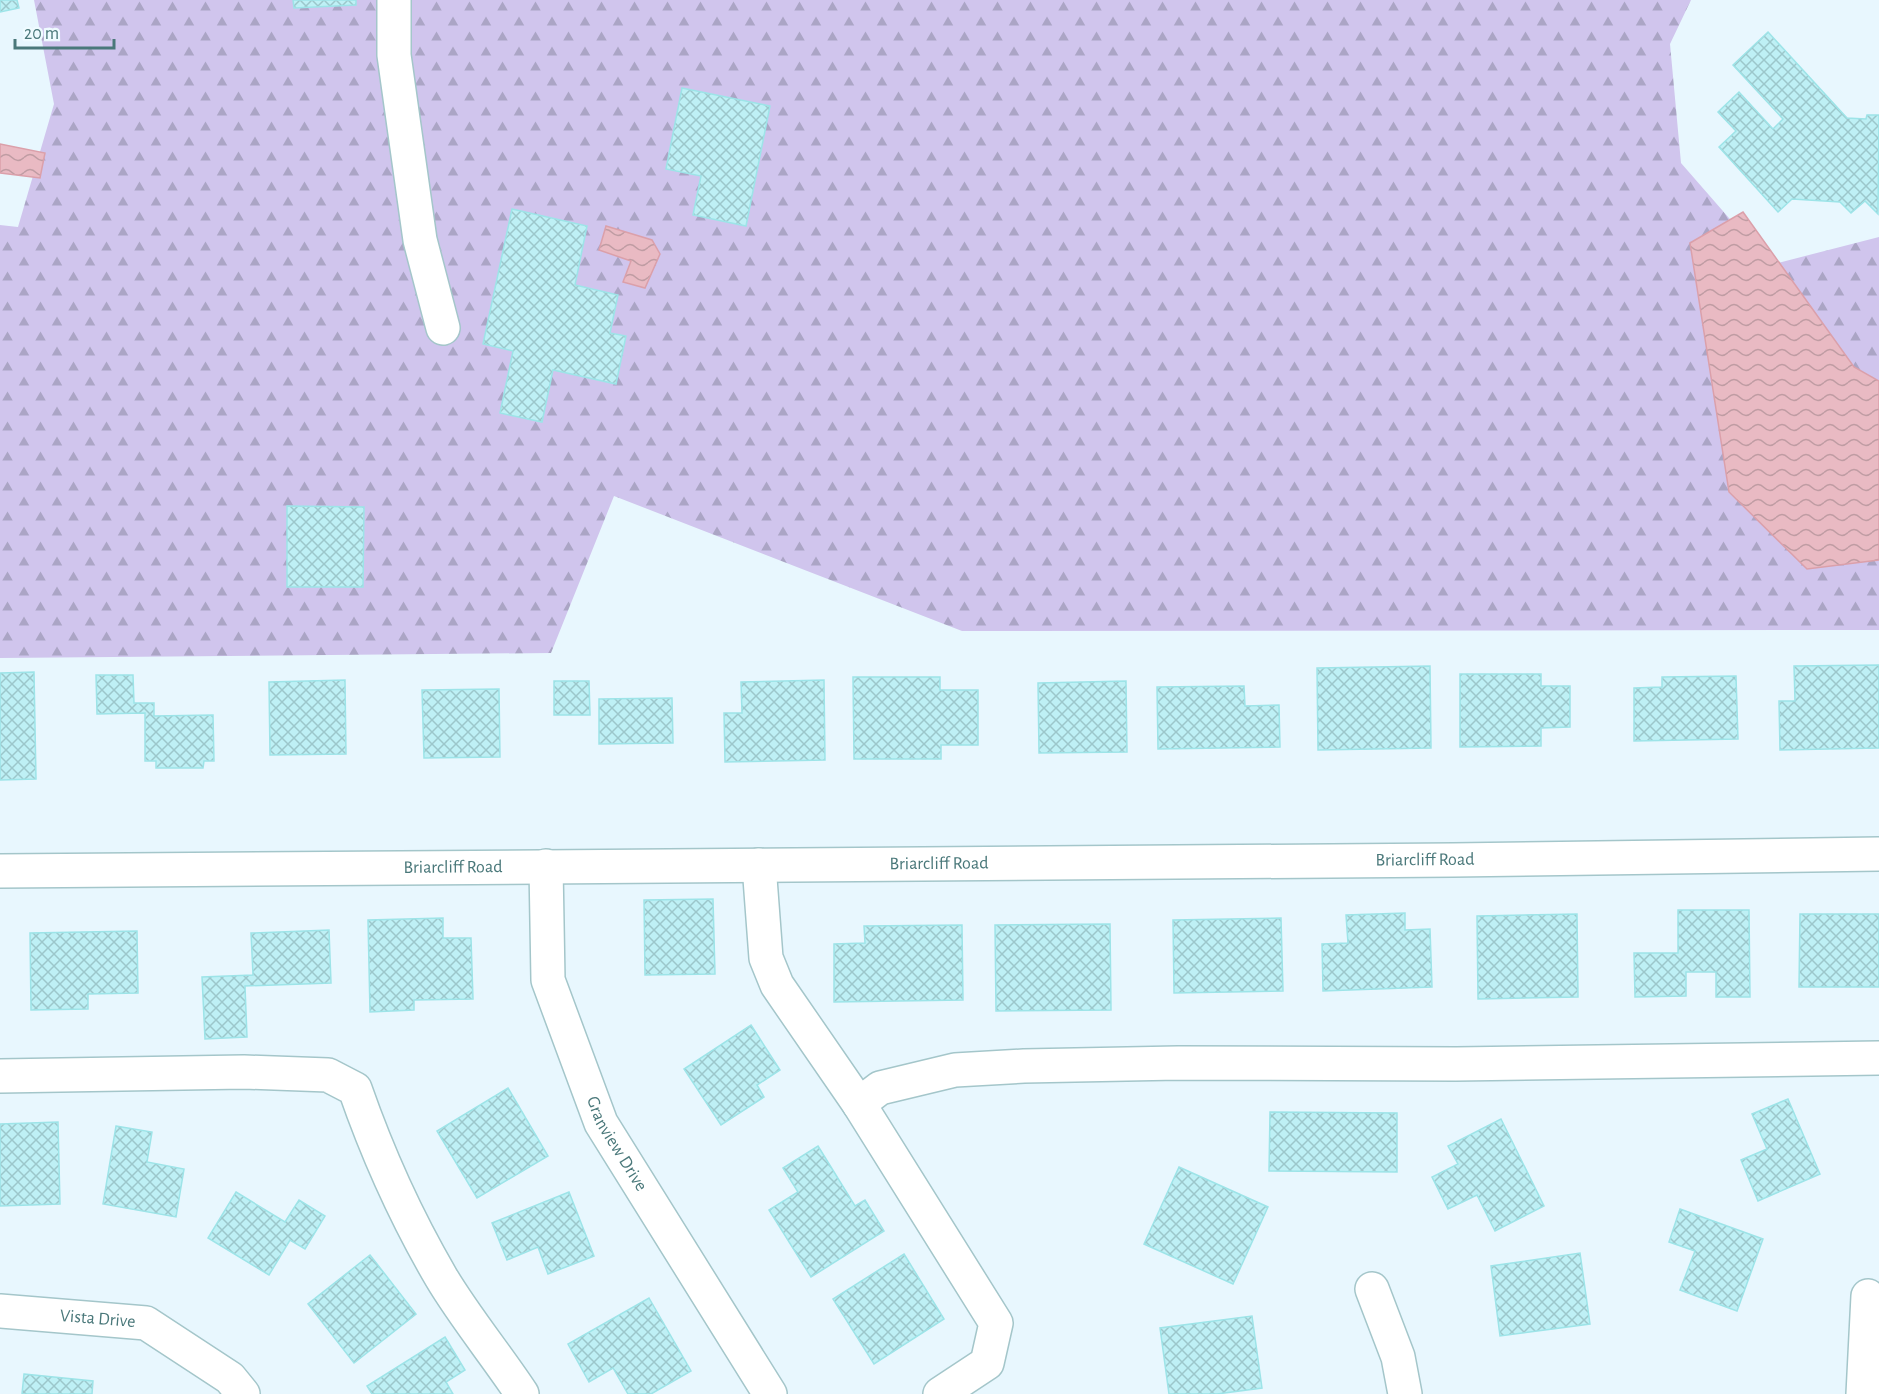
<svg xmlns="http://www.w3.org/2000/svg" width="1879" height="1394" font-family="'Alegreya Sans',sans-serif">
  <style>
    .forest { fill: url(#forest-firs) }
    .water { fill: url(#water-waves); stroke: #dba0aa; stroke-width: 1.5 }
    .building { fill: url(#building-cross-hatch); stroke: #9de4e8; stroke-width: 1.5 }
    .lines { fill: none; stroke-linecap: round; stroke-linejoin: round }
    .minor-casing { stroke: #a4c6ca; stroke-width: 36 }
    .minor { stroke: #fff; stroke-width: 33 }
    .labels { text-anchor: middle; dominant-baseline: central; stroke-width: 4.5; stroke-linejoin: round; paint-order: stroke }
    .street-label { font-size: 18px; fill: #4a787a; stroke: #effbff }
  </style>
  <defs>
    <pattern id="forest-firs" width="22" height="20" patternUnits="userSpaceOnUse" patternTransform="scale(1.5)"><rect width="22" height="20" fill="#d0c5ed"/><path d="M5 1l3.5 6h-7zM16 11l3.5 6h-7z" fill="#aba5c5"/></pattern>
    <pattern id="water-waves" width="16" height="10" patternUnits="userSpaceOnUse" patternTransform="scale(1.5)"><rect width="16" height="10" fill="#e9bac3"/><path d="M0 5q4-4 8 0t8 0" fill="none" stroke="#bf9ca3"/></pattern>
    <pattern id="building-cross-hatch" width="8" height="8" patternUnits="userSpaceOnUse" patternTransform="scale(1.5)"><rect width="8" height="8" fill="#bef0f5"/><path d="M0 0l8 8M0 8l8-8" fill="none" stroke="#9cc7cb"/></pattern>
  </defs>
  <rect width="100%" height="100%" fill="#e8f7fe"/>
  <path class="forest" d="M 34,0 L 1691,0 L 1670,44 L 1681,163 L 1770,265 L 1879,237 L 1879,630 L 962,631 L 614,496 L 551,653 L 0,658 L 0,225 L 18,227 L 54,104 Z"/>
  <g class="water">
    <path d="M 0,144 L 45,153 L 40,178 L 0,173 Z"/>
    <path d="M 1743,212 L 1854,367 L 1879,381 L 1879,560 L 1807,569 L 1729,492 L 1690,243 Z"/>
    <path d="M 606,226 L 652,240 L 660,254 L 645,288 L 623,282 L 631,261 L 599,250 Z"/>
  </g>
  <g class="building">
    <path d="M 0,0 L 17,0 L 19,8 L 0,12 Z"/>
    <path d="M 293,0 L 356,0 L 356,5 L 294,8 Z"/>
    <path d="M 1768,32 L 1847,118 L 1866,119 L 1867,115 L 1879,115 L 1878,214 L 1865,201 L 1851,213 L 1840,202 L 1792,199 L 1778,212 L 1719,147 L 1736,131 L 1718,112 L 1739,92 L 1773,129 L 1783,119 L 1733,65 Z"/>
    <path d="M 682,88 L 770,106 L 746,226 L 693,215 L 701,176 L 666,169 Z"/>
    <path d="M 512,209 L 587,226 L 575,285 L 618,295 L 610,333 L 626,336 L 616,384 L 553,370 L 542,422 L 500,413 L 513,351 L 483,344 Z"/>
    <path d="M 287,506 L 364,507 L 363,587 L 287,587 Z"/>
    <path d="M 1879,665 L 1879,748 L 1780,750 L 1779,701 L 1795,701 L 1794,666 Z"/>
    <path d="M 1430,666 L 1431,748 L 1318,750 L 1317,668 Z"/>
    <path d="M 34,672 L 36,779 L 0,780 L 0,673 Z"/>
    <path d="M 1460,674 L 1541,674 L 1541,686 L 1570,686 L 1570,727 L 1541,728 L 1541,746 L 1460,747 Z"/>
    <path d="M 96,675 L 133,675 L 134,703 L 154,703 L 154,716 L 213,715 L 214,761 L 204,761 L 203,768 L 156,768 L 156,761 L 145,761 L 145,713 L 97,714 Z"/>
    <path d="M 1736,676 L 1738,739 L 1634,741 L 1634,688 L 1662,687 L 1662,677 Z"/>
    <path d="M 853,677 L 940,677 L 940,690 L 978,690 L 978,745 L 941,745 L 941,759 L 854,759 Z"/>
    <path d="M 345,680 L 346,754 L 270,755 L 269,682 Z"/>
    <path d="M 824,680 L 825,760 L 725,762 L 724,713 L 742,713 L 741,682 Z"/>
    <path d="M 554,681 L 589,681 L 590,715 L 554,715 Z"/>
    <path d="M 1126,681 L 1127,752 L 1039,753 L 1038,683 Z"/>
    <path d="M 1244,686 L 1245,706 L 1279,705 L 1280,747 L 1158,749 L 1157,687 Z"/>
    <path d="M 499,689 L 500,757 L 424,758 L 422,690 Z"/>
    <path d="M 672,698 L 673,743 L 599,744 L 599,699 Z"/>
    <path d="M 713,899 L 715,974 L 645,975 L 644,900 Z"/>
    <path d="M 1678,910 L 1749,910 L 1750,997 L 1716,997 L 1716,972 L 1686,972 L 1686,996 L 1635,997 L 1634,953 L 1678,953 Z"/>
    <path d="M 1405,913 L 1405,930 L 1430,929 L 1432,987 L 1323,991 L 1322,944 L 1348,943 L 1346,915 Z"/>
    <path d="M 1577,914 L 1578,997 L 1478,999 L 1477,916 Z"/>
    <path d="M 1800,914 L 1879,914 L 1879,987 L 1799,987 Z"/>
    <path d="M 443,918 L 443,938 L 471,938 L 473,999 L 414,1000 L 414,1010 L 370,1012 L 368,920 Z"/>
    <path d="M 1281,918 L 1283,991 L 1174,993 L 1173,920 Z"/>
    <path d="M 1110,924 L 1111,1010 L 996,1011 L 995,925 Z"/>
    <path d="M 962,925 L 963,1000 L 834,1002 L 834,944 L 865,943 L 864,926 Z"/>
    <path d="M 329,930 L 331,983 L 245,986 L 247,1037 L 205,1039 L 202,977 L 253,975 L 251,933 Z"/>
    <path d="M 137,931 L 138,993 L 88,994 L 88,1009 L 31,1010 L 30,933 Z"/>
    <path d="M 751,1025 L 780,1070 L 757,1085 L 764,1097 L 721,1125 L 684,1069 Z"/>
    <path d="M 508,1088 L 548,1156 L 477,1198 L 437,1131 Z"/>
    <path d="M 1788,1099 L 1820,1174 L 1758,1201 L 1741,1160 L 1767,1149 L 1752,1114 Z"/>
    <path d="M 1270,1112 L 1397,1113 L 1397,1172 L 1269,1171 Z"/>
    <path d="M 1501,1119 L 1544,1206 L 1495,1231 L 1477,1195 L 1448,1209 L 1432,1177 L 1458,1164 L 1448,1146 Z"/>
    <path d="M 58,1122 L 60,1204 L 0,1206 L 0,1124 Z"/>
    <path d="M 116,1126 L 152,1132 L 147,1162 L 184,1169 L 176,1217 L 103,1204 Z"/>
    <path d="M 818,1146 L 855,1206 L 865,1200 L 884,1231 L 811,1277 L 769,1210 L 798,1192 L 783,1168 Z"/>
    <path d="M 1179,1167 L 1268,1207 L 1233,1284 L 1144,1244 Z"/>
    <path d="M 236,1192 L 285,1222 L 299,1200 L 325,1216 L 305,1249 L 290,1240 L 269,1275 L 208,1238 Z"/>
    <path d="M 569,1192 L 594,1256 L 548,1274 L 538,1247 L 507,1260 L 492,1223 Z"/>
    <path d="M 1680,1209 L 1763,1239 L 1737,1311 L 1680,1290 L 1695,1251 L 1669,1242 Z"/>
    <path d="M 1580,1253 L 1590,1324 L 1500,1336 L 1491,1266 Z"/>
    <path d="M 904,1254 L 944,1319 L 874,1364 L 833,1299 Z"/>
    <path d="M 370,1255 L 416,1314 L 354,1363 L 308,1304 Z"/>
    <path d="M 649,1298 L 691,1371 L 651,1394 L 628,1394 L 613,1368 L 589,1382 L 568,1344 Z"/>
    <path d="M 1252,1316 L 1262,1388 L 1217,1394 L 1169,1394 L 1160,1328 Z"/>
    <path d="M 445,1337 L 465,1370 L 446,1382 L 453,1394 L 372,1394 L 367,1386 Z"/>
    <path d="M 24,1374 L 93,1381 L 92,1394 L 22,1394 Z"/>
  </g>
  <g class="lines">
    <g class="minor-casing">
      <g id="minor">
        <path d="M 394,0 L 394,55 L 420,240 L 443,328"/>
        <path d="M 759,865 L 766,958 L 777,985 L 859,1104 L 996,1323 L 987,1363 L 940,1394"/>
        <path id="s1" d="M 546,866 L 548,980 L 601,1123 L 770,1394"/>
        <path id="s2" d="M 0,871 L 1453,860 L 1879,854"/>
        <path d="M 0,1076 L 244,1072 L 328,1075 L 355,1089 C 378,1155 406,1217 441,1277 C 464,1316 497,1356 522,1394"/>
        <path d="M 859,1104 L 880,1088 L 955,1070 L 1024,1066 L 1178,1063 L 1456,1064 L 1879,1058"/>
        <path d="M 1372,1289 L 1398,1357 L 1405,1394"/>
        <path id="s3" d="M 0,1311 L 146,1323 L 230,1378 L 243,1394"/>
        <path d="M 1863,1394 L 1868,1296"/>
      </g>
    </g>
    <use href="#minor" class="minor"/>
  </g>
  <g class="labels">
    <g class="street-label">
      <text stroke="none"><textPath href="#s2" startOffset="1425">Briarcliff Road</textPath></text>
      <text stroke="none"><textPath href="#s2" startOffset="939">Briarcliff Road</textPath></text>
      <text stroke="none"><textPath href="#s2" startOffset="453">Briarcliff Road</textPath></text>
      <text stroke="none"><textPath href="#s1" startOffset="292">Granview Drive</textPath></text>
      <text stroke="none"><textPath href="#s3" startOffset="98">Vista Drive</textPath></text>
    </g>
  </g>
  <path d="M15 39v9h99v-9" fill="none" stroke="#4a787a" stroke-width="3"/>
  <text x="24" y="39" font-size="18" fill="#4a787a" stroke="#effbff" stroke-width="4.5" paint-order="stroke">20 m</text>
</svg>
